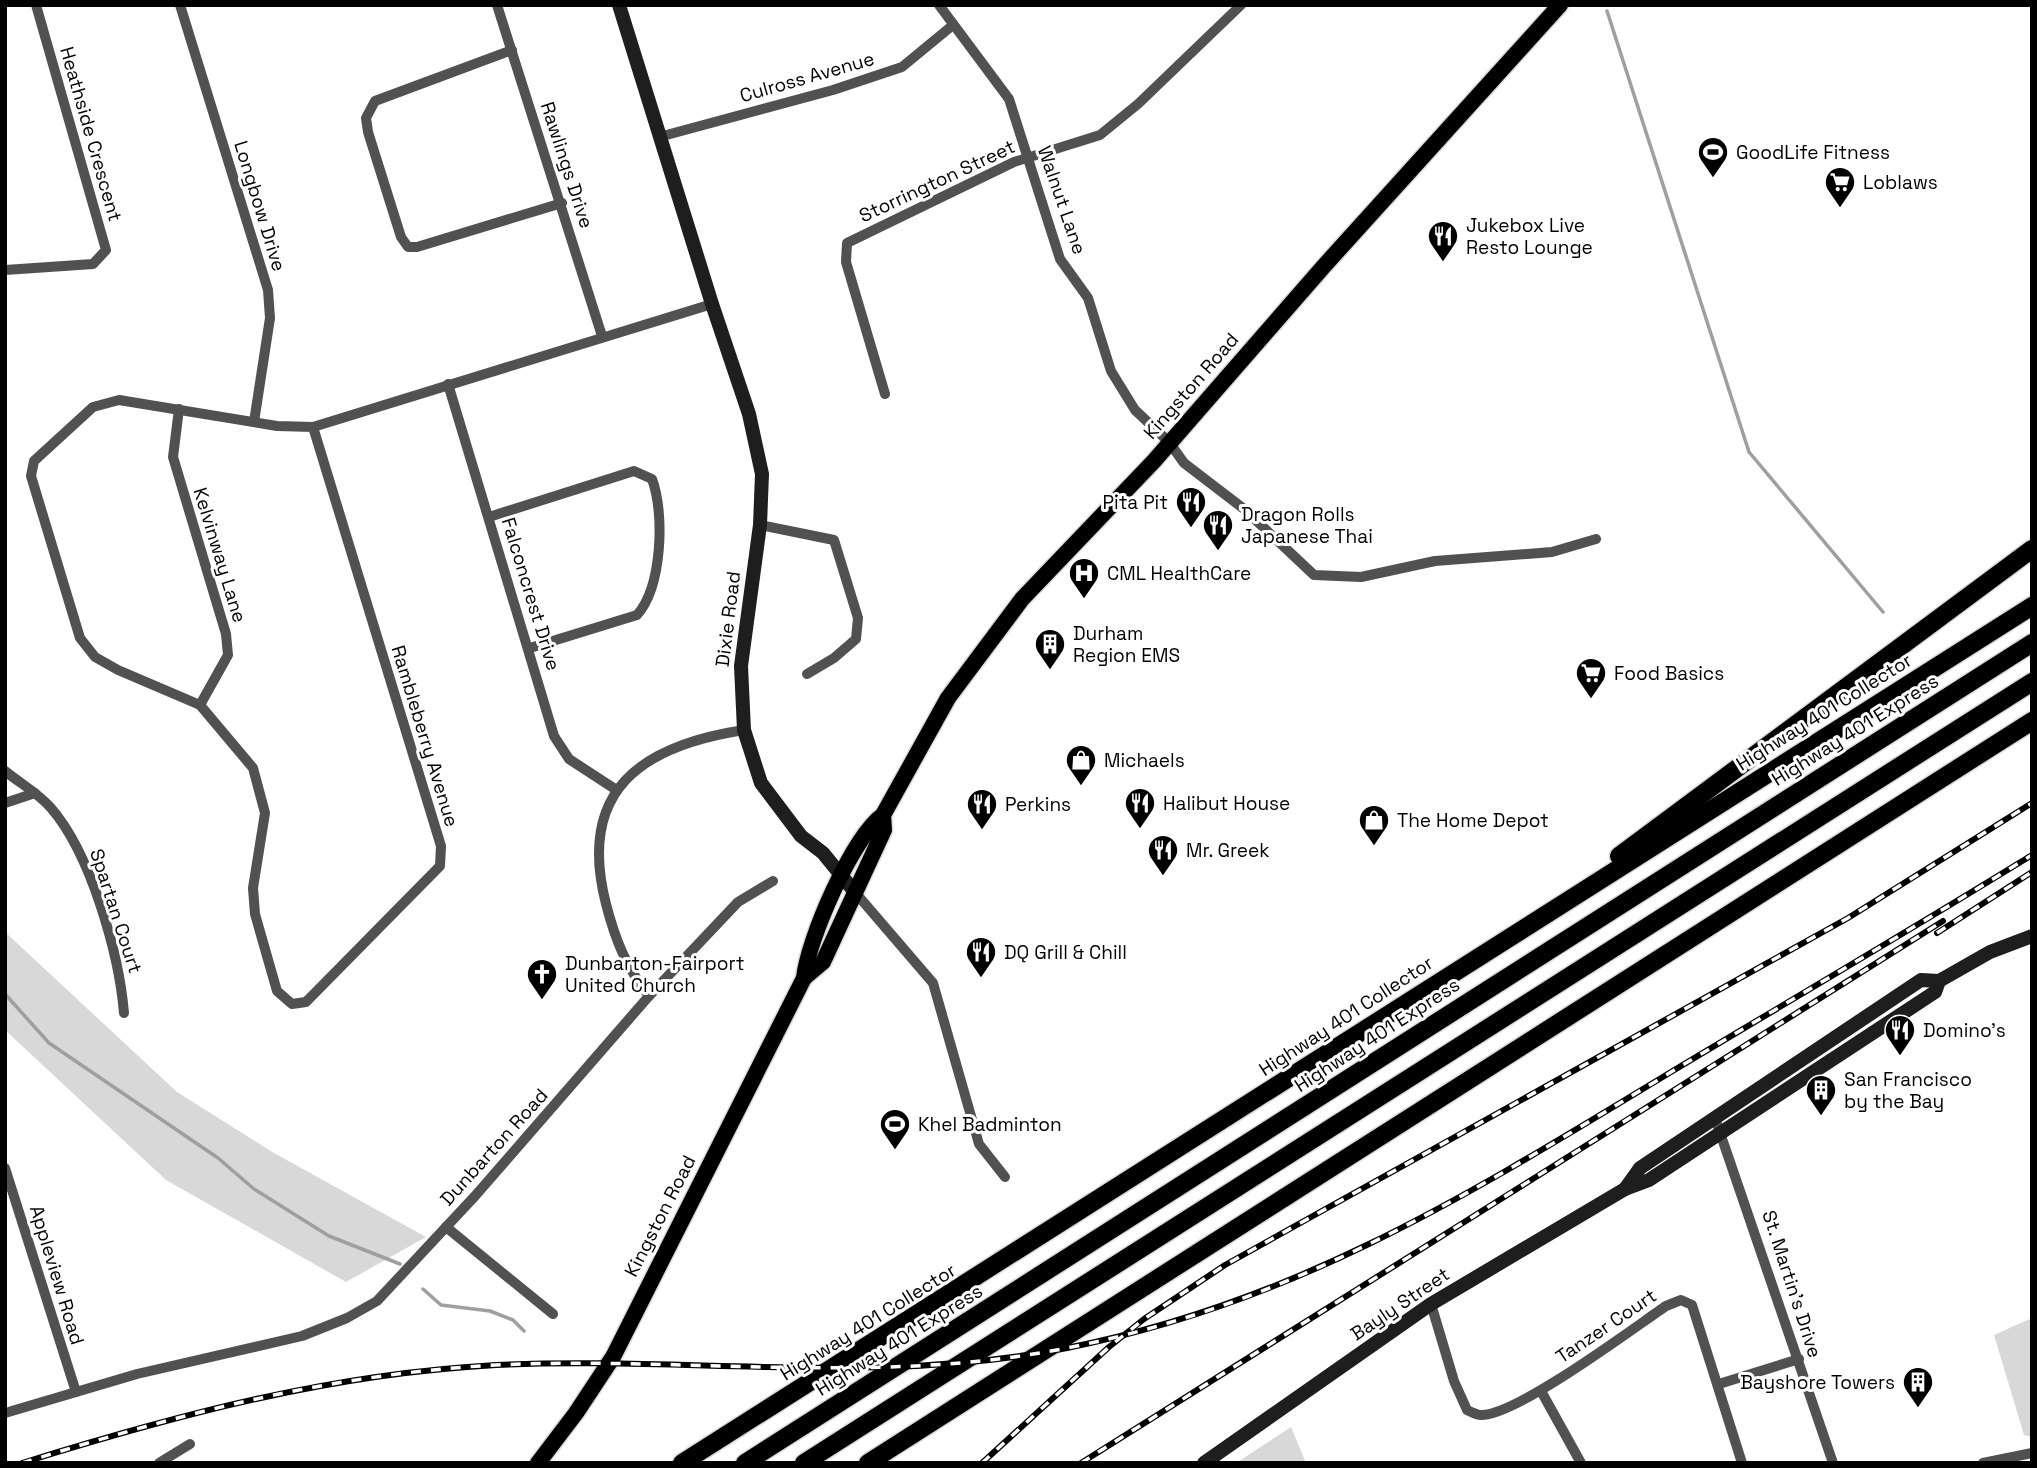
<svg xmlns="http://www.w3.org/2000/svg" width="2037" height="1468" font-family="'Space Grotesk',sans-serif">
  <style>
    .green { fill: #d8d8d8 }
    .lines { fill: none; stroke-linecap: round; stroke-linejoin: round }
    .stream { stroke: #9f9f9f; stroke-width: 3.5 }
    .primary-casing { stroke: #dbdbdb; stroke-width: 19 }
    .highway-casing { stroke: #dbdbdb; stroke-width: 21 }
    .street { stroke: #515151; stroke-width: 10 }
    .secondary { stroke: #1e1e1e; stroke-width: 14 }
    .primary { stroke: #000; stroke-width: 16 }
    .highway { stroke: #000; stroke-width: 18 }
    .rail-casing { stroke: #000; stroke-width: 6 }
    .rail { stroke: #fff; stroke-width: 3.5; stroke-dasharray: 10; stroke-linecap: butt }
    .labels { text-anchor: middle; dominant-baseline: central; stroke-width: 6; stroke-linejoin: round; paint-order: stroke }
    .street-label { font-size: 19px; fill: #000; stroke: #fff }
    .poi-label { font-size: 19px; fill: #000; stroke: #fff; text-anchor: start }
  </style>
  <rect width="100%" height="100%" fill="#fff"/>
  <g class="green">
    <path d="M 5,932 L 177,1092 L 274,1153 L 426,1237 L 346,1282 L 166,1180 L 5,1030 Z"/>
    <path d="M 2032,1318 L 2032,1437 L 2024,1435 L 1994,1335 Z"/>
    <path d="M 1291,1427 L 1306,1463 L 1236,1463 Z"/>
  </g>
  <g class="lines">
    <g class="stream">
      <path d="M 1607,11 L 1749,452 L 1883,612"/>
      <path d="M 5,994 L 49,1043 L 218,1158 L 254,1189 L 329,1236 L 400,1264"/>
      <path d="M 423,1289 L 441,1305 L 490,1311 L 513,1320 L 524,1331"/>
    </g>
    <g class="primary-casing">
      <g id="primary">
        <path d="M 804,978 L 823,962 L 884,830 L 883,815"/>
        <path d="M 538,1463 L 576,1413 L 613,1357 L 804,978 C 808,939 852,838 883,815 L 948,698 L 1022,599 L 1154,461 L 1324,266 L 1560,5"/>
      </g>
    </g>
    <g class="highway-casing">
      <g id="highway">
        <path d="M 1619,856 L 2032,549"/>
        <path d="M 682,1463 L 2032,606"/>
        <path d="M 745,1463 L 2032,643"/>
        <path d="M 804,1463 L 2032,682"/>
        <path d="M 868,1463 L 2032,721"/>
      </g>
    </g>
    <g class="street">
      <path d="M 180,5 L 268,290 L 270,318 L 254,422"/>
      <path d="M 497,5 L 602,336"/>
      <path d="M 939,5 L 1009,99 L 1060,259 L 1088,298 L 1111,371 L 1135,410 L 1169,442 L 1184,463 L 1244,509 L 1314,575 L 1361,577 L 1435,561 L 1552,552 L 1596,539"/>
      <path d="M 512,50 L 375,101 L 366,118 L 368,132 L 401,237 L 408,247 L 417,247 L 562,203"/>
      <path d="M 659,137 L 833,90 L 902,67 L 953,25"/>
      <path d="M 5,270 L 93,264 L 106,250 L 36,5"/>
      <path d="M 448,384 L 554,736 L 569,759 L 615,789"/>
      <path d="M 885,394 L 846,262 L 847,243 L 1014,162 L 1100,135 L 1138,104 L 1241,5"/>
      <path d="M 179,409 L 173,457 L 226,634 L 228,655 L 200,705"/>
      <path d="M 313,427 L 441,846 L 440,866 L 306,1002 L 292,1004 L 277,991 L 255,914 L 253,888 L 265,813 L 253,768 L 200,705 L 118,670 L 95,657 L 80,638 L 31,476 L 34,461 L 93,407 L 119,400 L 277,426 L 313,427 L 712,304"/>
      <path d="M 489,517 L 634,471 L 652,479 C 665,514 662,587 637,615 L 530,648"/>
      <path d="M 760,525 L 834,540 L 858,618 L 856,639 L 834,658 L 807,674"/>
      <path d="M 5,771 C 21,784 38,793 51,808 C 91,854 119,954 124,1013"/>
      <path d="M 5,803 L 35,793"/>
      <path d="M 854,891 L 933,983 L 979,1144 L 1005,1177"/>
      <path d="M 649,996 C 626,967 615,939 606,904 C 577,791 640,746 744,730"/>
      <path d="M 1715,1118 L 1833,1463"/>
      <path d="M 5,1168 L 76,1392"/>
      <path d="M 446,1227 L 553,1314"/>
      <path d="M 1431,1304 L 1454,1381 L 1467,1410 C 1471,1412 1477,1415 1481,1415 C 1516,1416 1632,1329 1666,1306 L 1681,1300 L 1692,1305 L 1742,1463"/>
      <path d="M 1719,1384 L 1799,1359"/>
      <path d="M 1541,1391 L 1581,1463"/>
      <path d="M 5,1413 L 137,1374 L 302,1336 L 347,1318 L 377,1301 L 475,1196 L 649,996 L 738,902 L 773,881"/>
      <path d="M 159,1463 L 190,1444"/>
      <path d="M 1983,1463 L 2032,1453"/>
    </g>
    <g class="secondary">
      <path d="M 619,5 L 712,304 L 749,414 L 762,474 L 760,525 L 741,666 L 744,730 L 761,783 L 801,836 L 823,853 L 854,891"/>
      <path d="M 1625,1189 L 1640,1168 L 1921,980 L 1939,981 L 1990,952 L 2032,936"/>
      <path d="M 1204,1463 L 1431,1304 L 1625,1189 L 1649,1180 L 1935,992 L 1939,981"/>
    </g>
    <use href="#primary" class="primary"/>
    <use href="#highway" class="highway"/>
    <g class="rail-casing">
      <g id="rail">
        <path d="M 1937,933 L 2032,872"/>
        <path d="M 22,1463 C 180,1414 330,1374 496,1365 C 686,1356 878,1386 1067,1348 C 1299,1302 1473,1192 1671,1072 C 1791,1000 1912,929 2032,855"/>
        <path d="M 982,1463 L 1109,1347 L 1144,1319 L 1225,1265 L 1848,918 L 2032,803"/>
        <path d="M 1081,1463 L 1943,921"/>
      </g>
    </g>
    <use href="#rail" class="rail"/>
  </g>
  <defs>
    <g id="stadium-pin" transform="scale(1.575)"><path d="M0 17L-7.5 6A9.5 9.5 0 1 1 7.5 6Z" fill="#000" stroke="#fff"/><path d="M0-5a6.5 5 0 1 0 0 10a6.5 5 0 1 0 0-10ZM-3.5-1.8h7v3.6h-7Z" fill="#fff"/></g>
    <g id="supermarket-pin" transform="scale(1.575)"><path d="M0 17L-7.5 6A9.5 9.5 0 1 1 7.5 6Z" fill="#000" stroke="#fff"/><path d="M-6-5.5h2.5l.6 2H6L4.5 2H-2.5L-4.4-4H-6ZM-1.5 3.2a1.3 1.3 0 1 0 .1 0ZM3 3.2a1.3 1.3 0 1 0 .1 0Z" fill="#fff"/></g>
    <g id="restaurant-pin" transform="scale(1.575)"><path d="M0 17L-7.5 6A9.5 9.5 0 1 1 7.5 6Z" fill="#000" stroke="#fff"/><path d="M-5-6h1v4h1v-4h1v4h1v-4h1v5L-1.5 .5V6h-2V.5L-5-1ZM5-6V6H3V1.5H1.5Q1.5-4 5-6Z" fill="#fff"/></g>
    <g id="hospital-pin" transform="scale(1.575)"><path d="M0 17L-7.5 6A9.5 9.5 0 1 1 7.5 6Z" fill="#000" stroke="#fff"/><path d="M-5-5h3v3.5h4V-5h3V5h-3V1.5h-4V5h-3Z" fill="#fff"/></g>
    <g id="building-pin" transform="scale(1.575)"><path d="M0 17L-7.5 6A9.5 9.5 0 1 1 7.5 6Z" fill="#000" stroke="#fff"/><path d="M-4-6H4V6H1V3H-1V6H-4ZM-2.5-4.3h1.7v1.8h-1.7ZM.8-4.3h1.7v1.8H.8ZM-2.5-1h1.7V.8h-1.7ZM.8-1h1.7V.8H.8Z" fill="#fff"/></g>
    <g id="shop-pin" transform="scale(1.575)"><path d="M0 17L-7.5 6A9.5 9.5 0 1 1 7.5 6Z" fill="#000" stroke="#fff"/><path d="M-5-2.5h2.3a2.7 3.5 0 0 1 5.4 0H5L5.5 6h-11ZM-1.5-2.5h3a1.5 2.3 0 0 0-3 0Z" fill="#fff"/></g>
    <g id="church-pin" transform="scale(1.575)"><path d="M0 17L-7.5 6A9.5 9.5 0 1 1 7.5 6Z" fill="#000" stroke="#fff"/><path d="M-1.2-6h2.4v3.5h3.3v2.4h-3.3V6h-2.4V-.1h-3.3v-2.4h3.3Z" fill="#fff"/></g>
  </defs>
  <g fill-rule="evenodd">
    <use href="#stadium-pin" x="1713" y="152"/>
    <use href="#supermarket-pin" x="1840" y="182"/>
    <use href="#restaurant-pin" x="1443" y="236"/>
    <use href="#restaurant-pin" x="1191" y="502"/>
    <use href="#restaurant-pin" x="1218" y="525"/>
    <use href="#hospital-pin" x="1084" y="573"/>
    <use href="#building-pin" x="1050" y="644"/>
    <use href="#supermarket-pin" x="1591" y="673"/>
    <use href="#shop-pin" x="1081" y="760"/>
    <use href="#restaurant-pin" x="1140" y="803"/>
    <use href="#restaurant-pin" x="982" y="804"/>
    <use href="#shop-pin" x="1374" y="820"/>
    <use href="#restaurant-pin" x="1163" y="850"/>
    <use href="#restaurant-pin" x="981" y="952"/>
    <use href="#church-pin" x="542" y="974"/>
    <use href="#restaurant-pin" x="1900" y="1030"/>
    <use href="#building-pin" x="1821" y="1090"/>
    <use href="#stadium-pin" x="895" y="1124"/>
    <use href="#building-pin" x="1918" y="1382"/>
  </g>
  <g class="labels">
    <g class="street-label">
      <text transform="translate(807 77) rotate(-16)">Culross Avenue</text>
      <text transform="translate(91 134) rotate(74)">Heathside Crescent</text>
      <text transform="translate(567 165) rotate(72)">Rawlings Drive</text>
      <text transform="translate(937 181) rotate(-25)">Storrington Street</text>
      <text transform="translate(1062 200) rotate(71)">Walnut Lane</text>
      <text transform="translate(260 206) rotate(73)">Longbow Drive</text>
      <text transform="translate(1191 386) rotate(-49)">Kingston Road</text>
      <text transform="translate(220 555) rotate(73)">Kelvinway Lane</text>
      <text transform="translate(531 594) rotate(73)">Falconcrest Drive</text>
      <text transform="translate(728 619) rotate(-83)">Dixie Road</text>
      <text transform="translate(1824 712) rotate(-32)">Highway 401 Collector</text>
      <text transform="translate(1855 730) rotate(-32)">Highway 401 Express</text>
      <text transform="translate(425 736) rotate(73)">Rambleberry Avenue</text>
      <text transform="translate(116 911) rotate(72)">Spartan Court</text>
      <text transform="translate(1346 1016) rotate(-33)">Highway 401 Collector</text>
      <text transform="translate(1377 1035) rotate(-33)">Highway 401 Express</text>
      <text transform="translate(494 1147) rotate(-48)">Dunbarton Road</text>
      <text transform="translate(660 1216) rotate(-63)">Kingston Road</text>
      <text transform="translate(57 1275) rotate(73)">Appleview Road</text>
      <text transform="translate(1792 1284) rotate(72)">St. Martin's Drive</text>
      <text transform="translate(1400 1304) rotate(-34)">Bayly Street</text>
      <text transform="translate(868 1322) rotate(-32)">Highway 401 Collector</text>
      <text transform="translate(1606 1326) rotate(-34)">Tanzer Court</text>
      <text transform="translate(899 1340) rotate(-32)">Highway 401 Express</text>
    </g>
    <g class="poi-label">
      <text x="1736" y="152">GoodLife Fitness</text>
      <text x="1863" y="182">Loblaws</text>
      <text x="1466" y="225">Jukebox Live<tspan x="1466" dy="22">Resto Lounge</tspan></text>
      <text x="1168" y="502" text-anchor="end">Pita Pit</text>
      <text x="1241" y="514">Dragon Rolls<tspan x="1241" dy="22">Japanese Thai</tspan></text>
      <text x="1107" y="573">CML HealthCare</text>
      <text x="1073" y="633">Durham<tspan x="1073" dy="22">Region EMS</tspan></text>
      <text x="1614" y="673">Food Basics</text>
      <text x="1104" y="760">Michaels</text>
      <text x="1163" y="803">Halibut House</text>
      <text x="1005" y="804">Perkins</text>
      <text x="1397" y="820">The Home Depot</text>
      <text x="1186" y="850">Mr. Greek</text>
      <text x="1004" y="952">DQ Grill &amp; Chill</text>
      <text x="565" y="963">Dunbarton-Fairport<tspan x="565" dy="22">United Church</tspan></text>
      <text x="1923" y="1030">Domino's</text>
      <text x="1844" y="1079">San Francisco<tspan x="1844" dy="22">by the Bay</tspan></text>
      <text x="918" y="1124">Khel Badminton</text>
      <text x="1895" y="1382" text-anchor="end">Bayshore Towers</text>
    </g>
  </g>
  <rect width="2037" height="1468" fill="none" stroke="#000000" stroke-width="14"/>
</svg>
